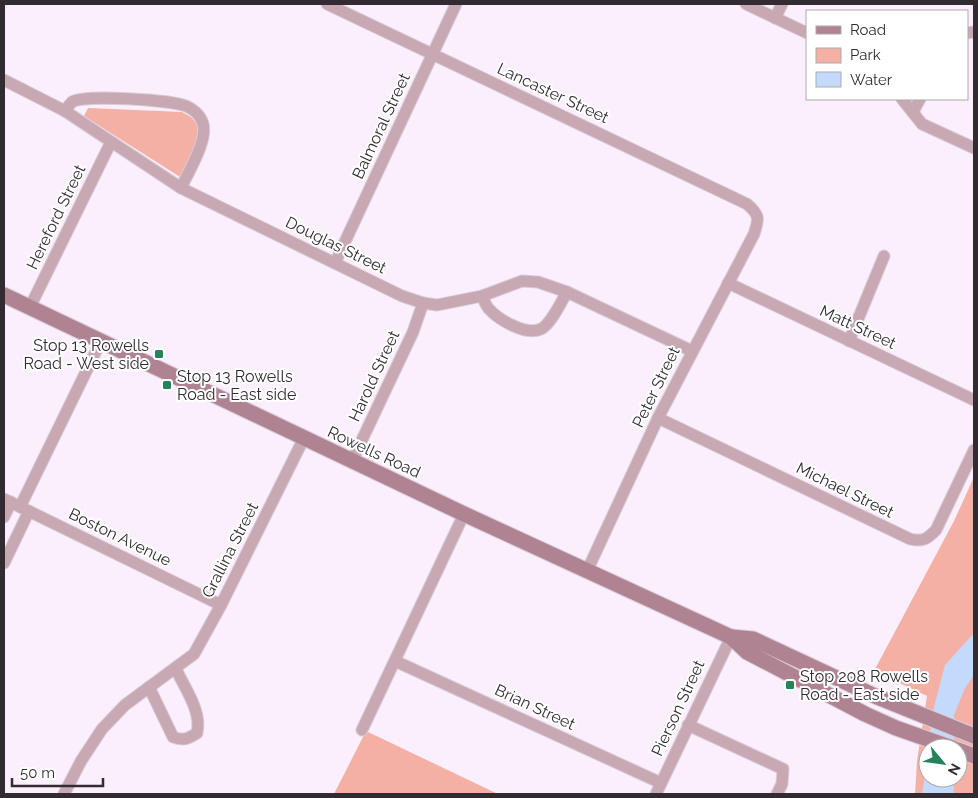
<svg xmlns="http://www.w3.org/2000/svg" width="978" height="798" font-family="Raleway,sans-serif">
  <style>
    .green { fill: #f5b0a6; fill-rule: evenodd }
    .water { fill: #c3dafc }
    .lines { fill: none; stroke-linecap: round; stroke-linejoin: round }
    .minor-casing { stroke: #d8ccd8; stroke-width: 13 }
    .secondary-casing { stroke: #d8ccd8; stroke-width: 17 }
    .minor { stroke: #c8a8b3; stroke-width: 11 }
    .secondary { stroke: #b08393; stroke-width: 15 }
    .poi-dot { fill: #23845c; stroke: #fff; stroke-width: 2 }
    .labels { text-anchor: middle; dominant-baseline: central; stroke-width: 4; stroke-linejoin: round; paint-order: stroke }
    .street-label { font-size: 16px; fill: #322b32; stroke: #fff }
    .poi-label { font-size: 16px; fill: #322b32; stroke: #fff; text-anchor: start }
  </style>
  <rect width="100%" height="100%" fill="#fceffd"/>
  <g class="green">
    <path d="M 88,108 L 182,112 C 185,114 190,116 192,118 C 209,135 188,162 180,177 L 84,116 Z"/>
    <path d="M 974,477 L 974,794 L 915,794 L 917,761 L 927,696 L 874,671 L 954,521 ZM 928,748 L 958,748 L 958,778 L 928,778 Z"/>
    <path d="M 366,731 L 498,794 L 334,794 Z"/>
  </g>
  <path class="water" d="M 974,633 L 974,675 L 965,688 L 954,715 L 954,748 L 928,748 L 928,778 L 953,778 L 954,794 L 922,794 L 925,776 L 926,756 L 934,707 L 945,665 Z"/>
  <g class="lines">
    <g class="minor-casing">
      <g id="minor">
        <path d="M 327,4 L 747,204 C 760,215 759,219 754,234 L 658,418 L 587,571"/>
        <path d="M 746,4 L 807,33"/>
        <path d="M 775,18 L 782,4"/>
        <path d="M 967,33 L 974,32"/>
        <path d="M 4,80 L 65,111 L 181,188 L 402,296 L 423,303 L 437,305 L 482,296 L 522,281 L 538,282 L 567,292 L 692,351"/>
        <path d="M 902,99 L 922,124 L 974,148"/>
        <path d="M 65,111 C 67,108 70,104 72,102 C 83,94 172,100 186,106 C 193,109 199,114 202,121 C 210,138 188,172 181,188"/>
        <path d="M 913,112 L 920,99"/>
        <path d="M 335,263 L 456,4"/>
        <path d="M 728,283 L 974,400"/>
        <path d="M 482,296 C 484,300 486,306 489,309 C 499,320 526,336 541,329 C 551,324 561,302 567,292"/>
        <path d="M 30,307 L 111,142"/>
        <path d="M 849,341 L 884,256"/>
        <path d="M 658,418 L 910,539 C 923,542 927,539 936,530 L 974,450"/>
        <path d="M 352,461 L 413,332 L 423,303"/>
        <path d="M 4,499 L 221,605"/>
        <path d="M 20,507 L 101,341"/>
        <path d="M 4,517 L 11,502"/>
        <path d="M 4,563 L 29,511"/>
        <path d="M 395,661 L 661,783"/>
        <path d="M 149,687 L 173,737 C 183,741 188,739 197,733 C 202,711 185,689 176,669"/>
        <path d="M 688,725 L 783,769 L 782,784 L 777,794"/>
        <path d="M 362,730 L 464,514"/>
        <path d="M 64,794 L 81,761 L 102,729 L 125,705 L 194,654 L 221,605 L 304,438"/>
        <path d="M 656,794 L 731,637"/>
      </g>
    </g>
    <g class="secondary-casing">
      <g id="secondary">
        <path d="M 4,295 L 464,514 L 731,637 L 747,652 L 865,714 L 896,728 L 953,748"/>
        <path d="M 731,637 L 753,639 L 875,696 L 974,736"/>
        <path d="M 958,750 L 974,756"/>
      </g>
    </g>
    <use href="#minor" class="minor"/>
    <use href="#secondary" class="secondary"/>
  </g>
  <g class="poi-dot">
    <rect x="154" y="349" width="10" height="10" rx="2.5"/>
    <rect x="162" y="380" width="10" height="10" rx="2.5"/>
    <rect x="785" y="680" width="10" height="10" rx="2.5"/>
  </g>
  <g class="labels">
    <g class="street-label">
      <text transform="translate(553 93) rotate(25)">Lancaster Street</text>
      <text transform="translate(381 126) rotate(-65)">Balmoral Street</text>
      <text transform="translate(56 217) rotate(-64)">Hereford Street</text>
      <text transform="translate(336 245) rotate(26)">Douglas Street</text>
      <text transform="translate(858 327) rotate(25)">Matt Street</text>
      <text transform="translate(374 376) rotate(-65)">Harold Street</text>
      <text transform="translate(656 387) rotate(-64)">Peter Street</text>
      <text transform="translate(374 452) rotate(25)">Rowells Road</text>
      <text transform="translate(845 490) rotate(26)">Michael Street</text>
      <text transform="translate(120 537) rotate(26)">Boston Avenue</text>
      <text transform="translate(230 550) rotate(-63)">Grallina Street</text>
      <text transform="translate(535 707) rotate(25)">Brian Street</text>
      <text transform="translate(678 708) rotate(-65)">Pierson Street</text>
    </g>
    <g class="poi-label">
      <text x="149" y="345" text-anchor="end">Stop 13 Rowells<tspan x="149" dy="18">Road - West side</tspan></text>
      <text x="177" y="376">Stop 13 Rowells<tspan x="177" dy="18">Road - East side</tspan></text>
      <text x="800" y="676">Stop 208 Rowells<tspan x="800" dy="18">Road - East side</tspan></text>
    </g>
  </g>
  <rect width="978" height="798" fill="none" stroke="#322b32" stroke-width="10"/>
  <rect x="806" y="10" width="162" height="90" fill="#ffffff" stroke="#adaaad"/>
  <rect x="816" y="26" width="25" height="8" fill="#b08393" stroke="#adaaad"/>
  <text x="850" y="35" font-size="15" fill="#322b32">Road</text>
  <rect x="816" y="48" width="25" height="15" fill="#f5b0a6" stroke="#adaaad"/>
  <text x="850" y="60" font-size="15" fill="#322b32">Park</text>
  <rect x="816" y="72" width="25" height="15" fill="#c3dafc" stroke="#adaaad"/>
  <text x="850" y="85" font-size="15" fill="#322b32">Water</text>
  <g transform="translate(943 763) rotate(119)"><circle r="24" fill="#ffffff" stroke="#adaaad"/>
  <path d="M0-4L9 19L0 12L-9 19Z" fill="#23845c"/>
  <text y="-8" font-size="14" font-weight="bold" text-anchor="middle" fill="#322b32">N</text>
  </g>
  <path d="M12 778v8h91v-8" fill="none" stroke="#322b32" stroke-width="2.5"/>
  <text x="20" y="778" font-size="15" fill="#322b32" stroke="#ffffff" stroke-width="4" paint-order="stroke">50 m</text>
</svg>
